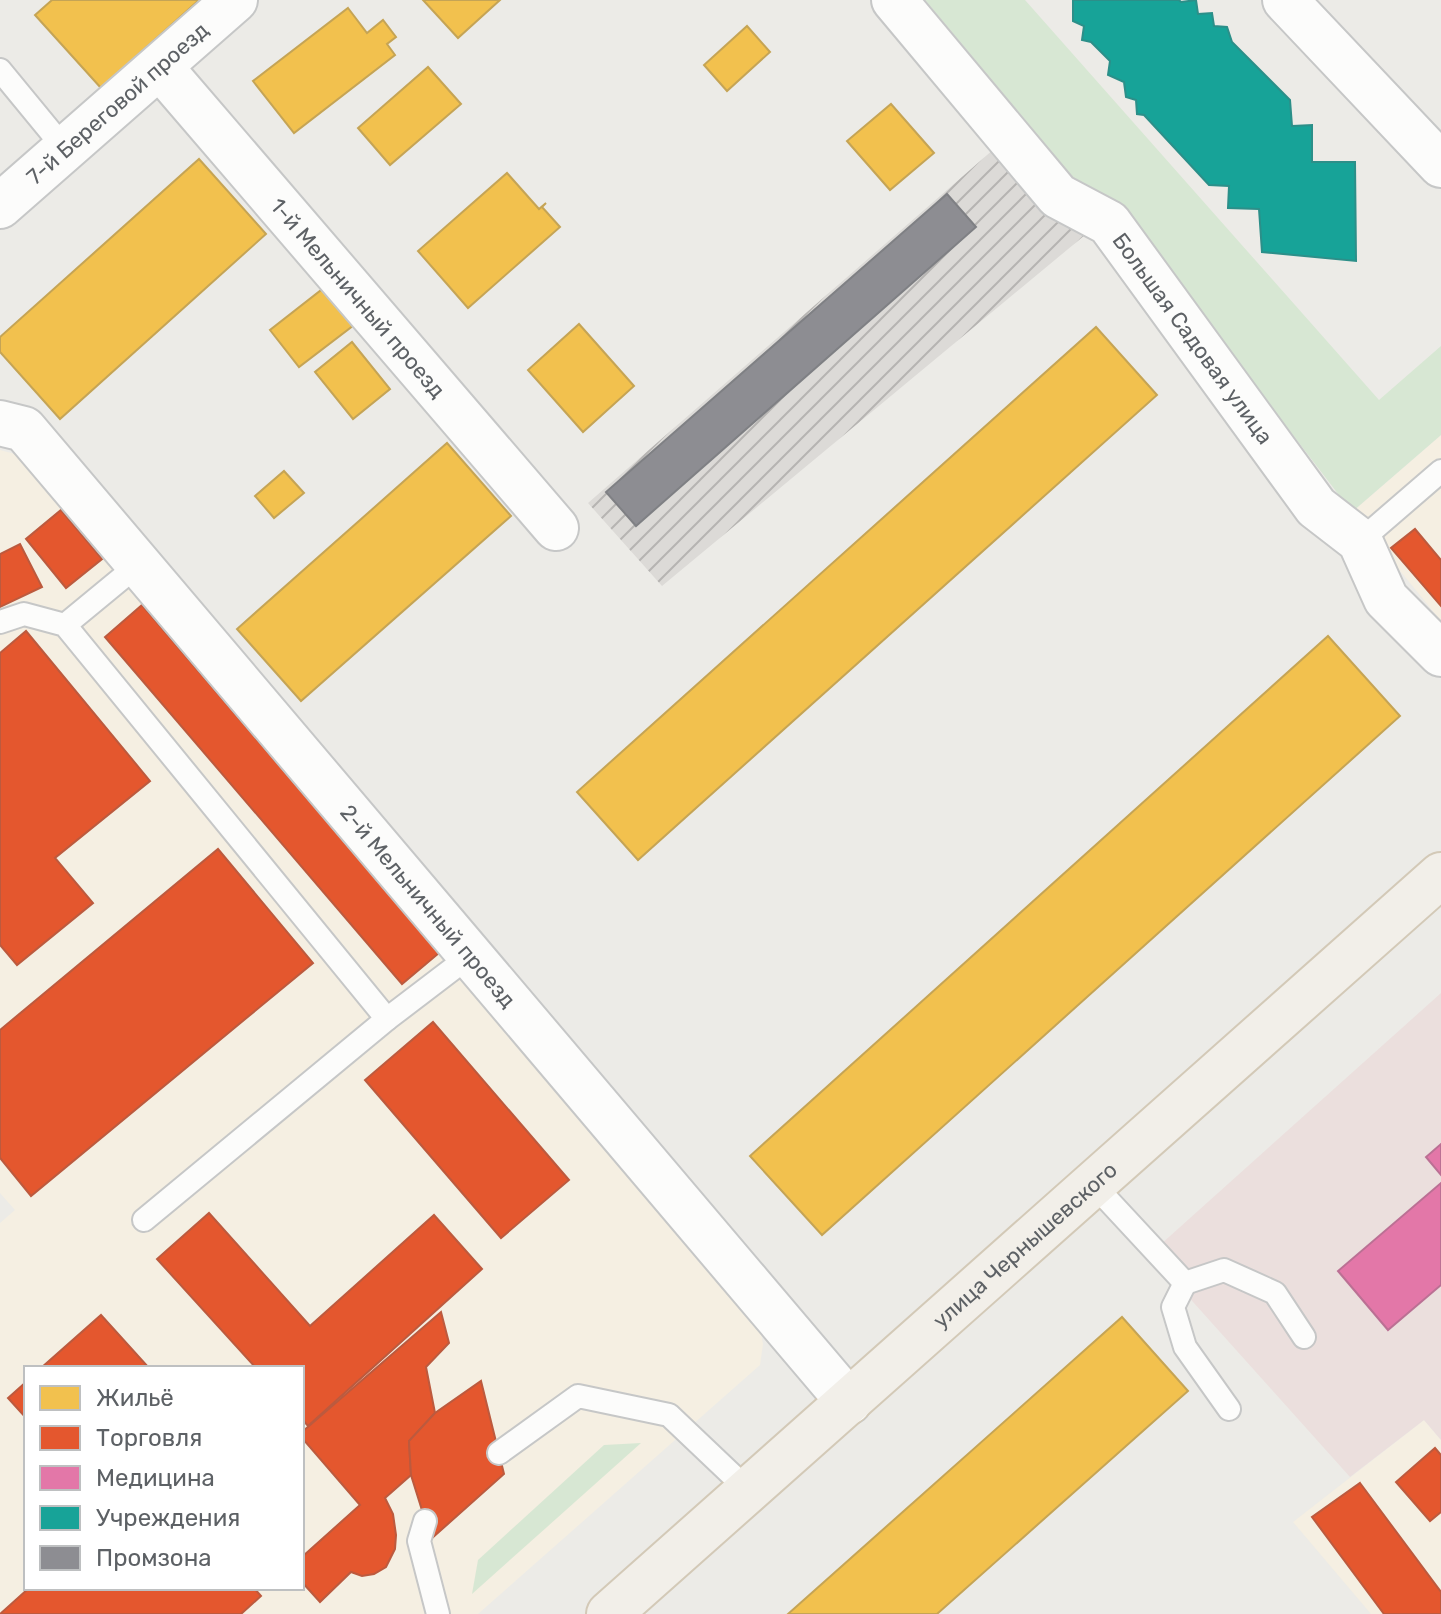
<svg xmlns="http://www.w3.org/2000/svg" width="1441" height="1614" font-family="Rubik,sans-serif">
  <style>
    .commercial { fill: #f5efe2; fill-rule: evenodd }
    .industrial { fill: url(#industrial-furrows) }
    .medical { fill: #ebdfdd }
    .green { fill: #d7e7d3 }
    .homes { fill: #f2c14e; stroke: #c5a455; stroke-width: 2 }
    .shops { fill: #e4572e; stroke: #bc5a3e; stroke-width: 2 }
    .health { fill: #e377a8; stroke: #bb7094; stroke-width: 2 }
    .public { fill: #17a398; stroke: #2c8f89; stroke-width: 2 }
    .industry { fill: #8d8d92; stroke: #7f8084; stroke-width: 2 }
    .lines { fill: none; stroke-linecap: round; stroke-linejoin: round }
    .service-casing { stroke: #c6c7c7; stroke-width: 26 }
    .minor-casing { stroke: #c6c7c7; stroke-width: 48 }
    .primary-casing { stroke: #d3c9b7; stroke-width: 48 }
    .service { stroke: #fcfcfb; stroke-width: 22 }
    .minor { stroke: #fcfcfb; stroke-width: 44 }
    .primary { stroke: #f2efe9; stroke-width: 44 }
    .labels { text-anchor: middle; dominant-baseline: central; stroke-width: 8; stroke-linejoin: round; paint-order: stroke }
    .street-label { font-size: 22px; fill: #5d6165; stroke: #fff }
  </style>
  <defs>
    <pattern id="industrial-furrows" width="10" height="10" patternUnits="userSpaceOnUse" patternTransform="scale(2)"><rect width="10" height="10" fill="#dcdad7"/><path d="M-1 1l2-2M0 10L10 0M9 11l2-2" fill="none" stroke="#b6b4b2"/></pattern>
  </defs>
  <rect width="100%" height="100%" fill="#ecebe7"/>
  <g class="commercial">
    <path d="M 1441,435 L 1441,621 L 1352,512 Z"/>
    <path d="M 0,450 L 22,456 L 759,1322 L 763,1344 L 760,1365 L 478,1614 L 0,1614 L 0,1223 L 15,1210 L 0,1193 ZM 26,1368 L 302,1368 L 302,1588 L 26,1588 Z"/>
    <path d="M 1424,1420 L 1441,1440 L 1441,1614 L 1371,1614 L 1293,1522 Z"/>
  </g>
  <path class="industrial" d="M 994,149 L 1042,211 L 1085,235 L 662,586 L 588,503 Z"/>
  <path class="medical" d="M 1441,993 L 1441,1440 L 1424,1420 L 1350,1477 L 1150,1254 Z"/>
  <g class="green">
    <path d="M 925,0 L 1025,0 L 1379,400 L 1441,346 L 1441,435 L 1352,512 L 1123,214 L 1080,186 Z"/>
    <path d="M 641,1443 L 472,1594 L 478,1560 L 604,1445 Z"/>
  </g>
  <g class="homes">
    <path d="M 52,0 L 199,0 L 101,88 L 35,15 Z"/>
    <path d="M 423,0 L 500,0 L 458,38 Z"/>
    <path d="M 348,8 L 367,33 L 383,20 L 396,37 L 387,44 L 395,55 L 294,133 L 253,81 Z"/>
    <path d="M 747,26 L 770,52 L 727,91 L 704,65 Z"/>
    <path d="M 428,67 L 461,104 L 390,165 L 358,128 Z"/>
    <path d="M 891,104 L 934,153 L 890,190 L 847,141 Z"/>
    <path d="M 199,159 L 266,234 L 60,419 L 0,352 L 0,337 Z"/>
    <path d="M 507,173 L 539,209 L 546,203 L 542,207 L 560,227 L 468,308 L 418,251 Z"/>
    <path d="M 325,287 L 354,325 L 299,367 L 270,330 Z"/>
    <path d="M 579,324 L 634,386 L 583,432 L 528,370 Z"/>
    <path d="M 1096,327 L 1157,395 L 638,860 L 577,792 Z"/>
    <path d="M 352,342 L 390,389 L 353,419 L 315,372 Z"/>
    <path d="M 447,443 L 511,516 L 301,701 L 237,629 Z"/>
    <path d="M 284,471 L 304,493 L 274,518 L 255,496 Z"/>
    <path d="M 1328,636 L 1400,716 L 822,1235 L 750,1156 Z"/>
    <path d="M 1122,1317 L 1188,1391 L 937,1614 L 788,1614 Z"/>
  </g>
  <g class="shops">
    <path d="M 61,510 L 102,559 L 66,588 L 26,539 Z"/>
    <path d="M 1415,529 L 1441,560 L 1441,606 L 1391,548 Z"/>
    <path d="M 20,544 L 42,587 L 0,607 L 0,554 Z"/>
    <path d="M 142,605 L 439,953 L 402,984 L 105,637 Z"/>
    <path d="M 26,631 L 150,781 L 55,858 L 93,903 L 17,965 L 0,945 L 0,653 Z"/>
    <path d="M 218,849 L 313,963 L 31,1196 L 0,1158 L 0,1030 Z"/>
    <path d="M 433,1022 L 569,1180 L 501,1238 L 365,1080 Z"/>
    <path d="M 209,1213 L 310,1326 L 434,1215 L 482,1269 L 308,1426 L 302,1419 L 302,1368 L 256,1368 L 157,1259 Z"/>
    <path d="M 441,1312 L 449,1343 L 426,1367 L 435,1413 L 409,1441 L 411,1475 L 385,1498 L 393,1514 L 396,1535 L 395,1549 L 386,1567 L 374,1574 L 362,1576 L 351,1572 L 320,1602 L 302,1582 L 302,1557 L 360,1505 L 302,1438 L 302,1432 Z"/>
    <path d="M 101,1315 L 149,1368 L 41,1368 Z"/>
    <path d="M 481,1381 L 504,1474 L 431,1539 L 411,1475 L 409,1441 L 435,1413 Z"/>
    <path d="M 26,1382 L 26,1418 L 8,1398 Z"/>
    <path d="M 1435,1448 L 1441,1455 L 1441,1512 L 1430,1521 L 1396,1482 Z"/>
    <path d="M 1360,1483 L 1441,1592 L 1441,1614 L 1384,1614 L 1312,1517 Z"/>
    <path d="M 29,1588 L 254,1588 L 261,1596 L 241,1614 L 0,1614 Z"/>
  </g>
  <g class="health">
    <path d="M 1441,1144 L 1441,1175 L 1426,1157 Z"/>
    <path d="M 1441,1183 L 1441,1285 L 1388,1330 L 1338,1271 Z"/>
  </g>
  <path class="public" d="M 1073,0 L 1179,0 L 1181,2 L 1196,0 L 1198,14 L 1212,13 L 1214,26 L 1227,27 L 1232,42 L 1290,100 L 1292,126 L 1312,125 L 1312,162 L 1355,162 L 1356,261 L 1262,252 L 1259,209 L 1228,208 L 1229,186 L 1209,185 L 1144,115 L 1137,114 L 1136,100 L 1126,97 L 1124,82 L 1108,75 L 1110,61 L 1091,42 L 1082,40 L 1084,26 L 1073,21 Z"/>
  <path class="industry" d="M 947,194 L 976,227 L 636,526 L 606,492 Z"/>
  <g class="lines">
    <g class="service-casing">
      <g id="service">
        <path d="M 0,70 L 65,149"/>
        <path d="M 1360,541 L 1441,471"/>
        <path d="M 0,622 L 24,614 L 65,625 L 387,1019"/>
        <path d="M 65,625 L 139,564"/>
        <path d="M 1094,1185 L 1185,1283 L 1224,1270 L 1275,1293 L 1304,1337"/>
        <path d="M 144,1220 L 387,1019 L 471,955"/>
        <path d="M 1185,1283 L 1173,1307 L 1185,1347 L 1229,1409"/>
        <path d="M 499,1453 L 578,1396 L 669,1415 L 749,1491"/>
        <path d="M 425,1521 L 419,1541 L 438,1614"/>
      </g>
    </g>
    <g class="minor-casing">
      <g id="minor">
        <path id="s1" d="M 894,0 L 1058,196 L 1109,223 L 1316,507 L 1360,541 L 1386,599 L 1441,654"/>
        <path d="M 1285,0 L 1441,165"/>
        <path id="s2" d="M 160,67 L 556,528"/>
        <path id="s3" d="M 0,206 L 235,0"/>
        <path id="s4" d="M 0,423 L 24,429 L 849,1402"/>
      </g>
    </g>
    <g class="primary-casing">
      <g id="primary">
        <path id="s5" d="M 609,1614 L 1441,875"/>
      </g>
    </g>
    <use href="#service" class="service"/>
    <use href="#minor" class="minor"/>
    <use href="#primary" class="primary"/>
  </g>
  <g class="labels">
    <g class="street-label">
      <text stroke="none"><textPath href="#s3" startOffset="156">7-й Береговой проезд</textPath></text>
      <text stroke="none"><textPath href="#s2" startOffset="304">1-й Мельничный проезд</textPath></text>
      <text stroke="none"><textPath href="#s1" startOffset="456">Большая Садовая улица</textPath></text>
      <text stroke="none"><textPath href="#s4" startOffset="650">2-й Мельничный проезд</textPath></text>
      <text stroke="none"><textPath href="#s5" startOffset="556">улица Чернышевского</textPath></text>
    </g>
  </g>
  <rect x="24" y="1366" width="280" height="224" fill="#ffffff" stroke="#bec0c1" stroke-width="2"/>
  <rect x="40" y="1386" width="40" height="24" fill="#f2c14e" stroke="#bec0c1" stroke-width="2"/>
  <text x="96" y="1406" font-size="24" fill="#5d6165">Жильё</text>
  <rect x="40" y="1426" width="40" height="24" fill="#e4572e" stroke="#bec0c1" stroke-width="2"/>
  <text x="96" y="1446" font-size="24" fill="#5d6165">Торговля</text>
  <rect x="40" y="1466" width="40" height="24" fill="#e377a8" stroke="#bec0c1" stroke-width="2"/>
  <text x="96" y="1486" font-size="24" fill="#5d6165">Медицина</text>
  <rect x="40" y="1506" width="40" height="24" fill="#17a398" stroke="#bec0c1" stroke-width="2"/>
  <text x="96" y="1526" font-size="24" fill="#5d6165">Учреждения</text>
  <rect x="40" y="1546" width="40" height="24" fill="#8d8d92" stroke="#bec0c1" stroke-width="2"/>
  <text x="96" y="1566" font-size="24" fill="#5d6165">Промзона</text>
</svg>
